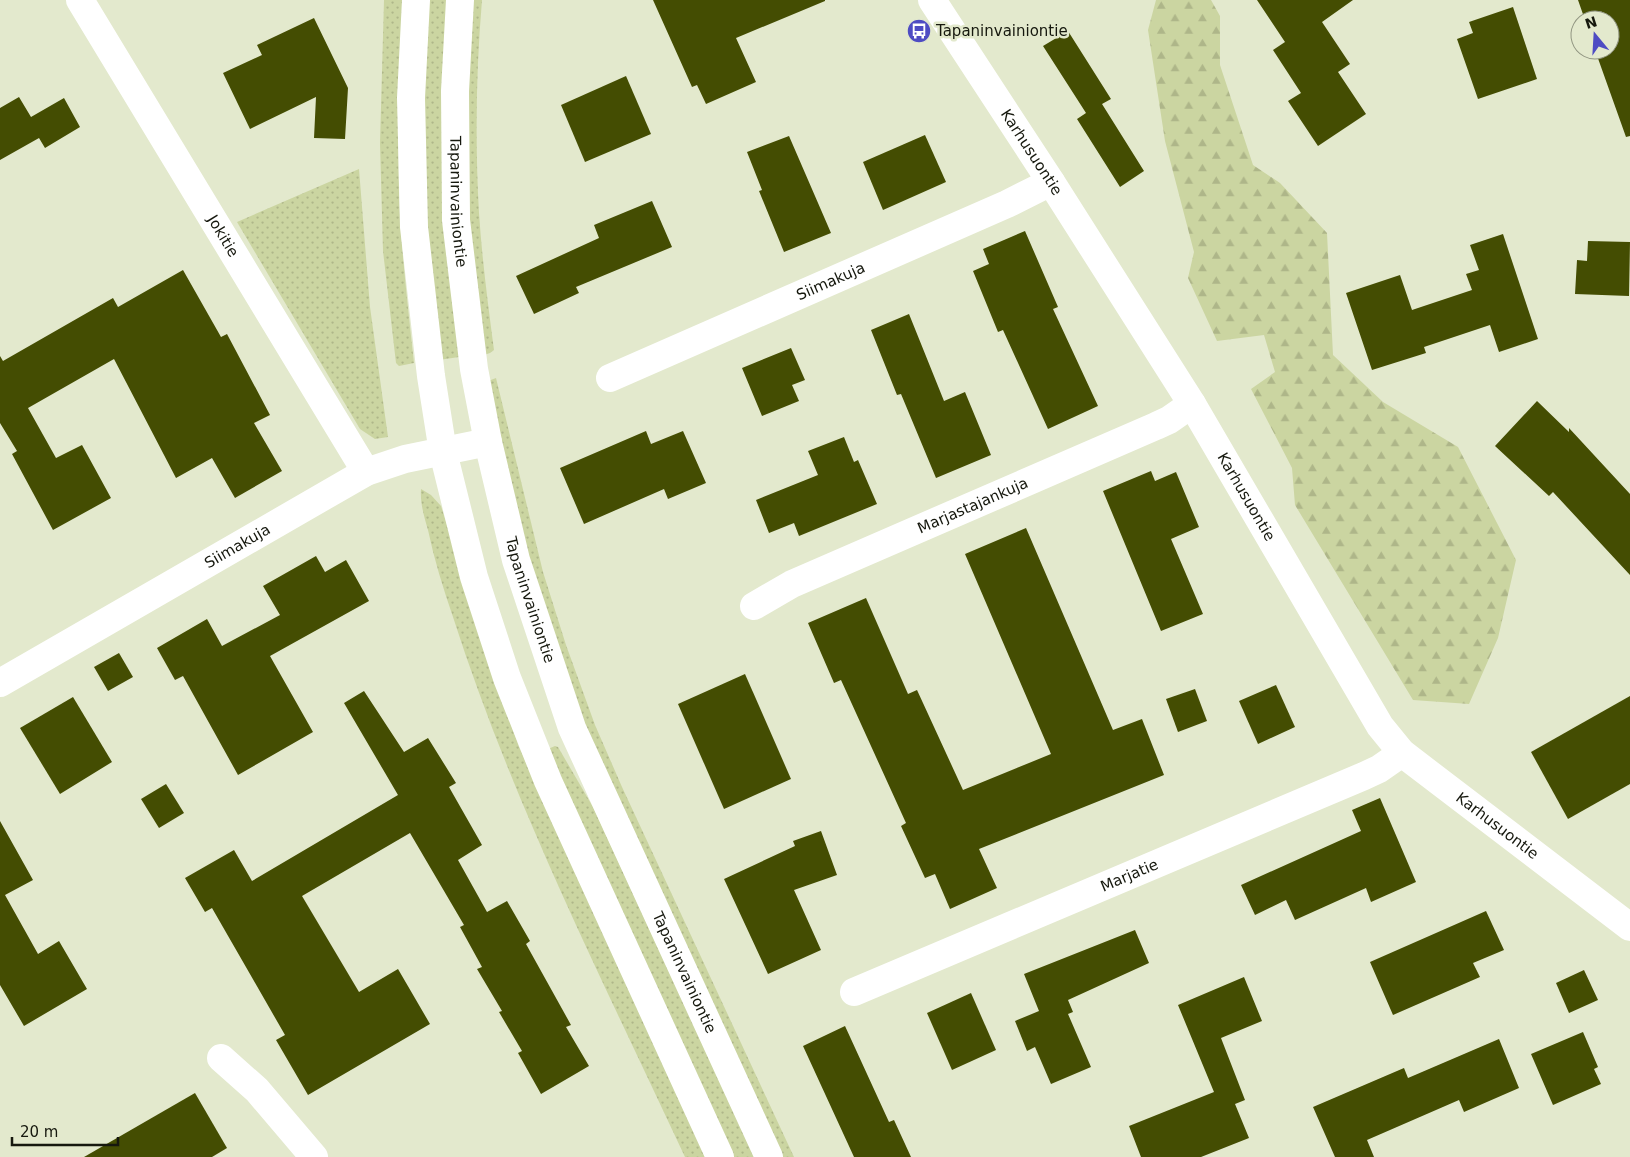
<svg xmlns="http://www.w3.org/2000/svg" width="1630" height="1157" font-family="'DejaVu Sans',sans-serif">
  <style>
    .green { fill: url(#green-dots) }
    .forest { fill: url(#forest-firs) }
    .building { fill: #444d02 }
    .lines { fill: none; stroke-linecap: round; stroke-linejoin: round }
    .minor { stroke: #fff; stroke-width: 28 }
    .major { stroke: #fff; stroke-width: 28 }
    .labels { text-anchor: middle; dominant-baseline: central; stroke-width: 5; stroke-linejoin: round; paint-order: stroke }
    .poi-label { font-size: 15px; fill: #16180e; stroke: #e3e9cd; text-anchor: start }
    .street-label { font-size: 15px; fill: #16180e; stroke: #e3e9cd }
  </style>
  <defs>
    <pattern id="green-dots" width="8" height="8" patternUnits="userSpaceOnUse" patternTransform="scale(1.25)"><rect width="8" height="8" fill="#cbd5a1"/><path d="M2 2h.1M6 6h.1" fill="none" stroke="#aeb689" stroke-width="1.8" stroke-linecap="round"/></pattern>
    <pattern id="forest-firs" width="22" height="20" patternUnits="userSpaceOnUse" patternTransform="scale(1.25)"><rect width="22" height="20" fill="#cbd5a1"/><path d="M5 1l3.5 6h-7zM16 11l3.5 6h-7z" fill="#aeb689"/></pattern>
  </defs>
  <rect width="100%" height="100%" fill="#e3e9cd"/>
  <g class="green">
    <path d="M 384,0 L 403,0 C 400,64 397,129 399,193 C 401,250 408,307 414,363 L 399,366 L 396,363 L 383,251 L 380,143 Z"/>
    <path d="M 426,0 L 447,0 L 443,82 L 459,357 L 439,360 L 425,236 L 423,52 Z"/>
    <path d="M 470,0 L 482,0 C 476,71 475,142 479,213 C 482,259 488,304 494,350 L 490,353 L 484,355 L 470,228 L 468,173 L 468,35 Z"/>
    <path d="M 359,169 L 370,307 L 388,437 L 375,439 L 360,429 L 237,222 Z"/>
    <path d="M 496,378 L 543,572 L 566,645 L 595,725 L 622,787 L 794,1157 L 781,1157 L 573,700 L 532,577 L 488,381 Z"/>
    <path d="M 421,489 L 431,495 L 441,506 L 496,682 L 519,747 L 708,1157 L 685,1157 C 602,979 513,804 453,617 C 443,588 434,559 428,530 C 424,516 420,503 421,489 Z"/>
    <path d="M 555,746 L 558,747 L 593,807 L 755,1157 L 733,1157 L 548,749 Z"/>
  </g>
  <path class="forest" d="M 1156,0 L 1211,0 L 1220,16 L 1220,65 L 1253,165 L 1280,183 L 1327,233 L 1333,355 L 1383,402 L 1458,447 L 1516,560 L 1498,638 L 1469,704 L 1413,700 L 1295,505 L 1292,468 L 1251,389 L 1275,372 L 1264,335 L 1217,341 L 1188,278 L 1194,252 L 1165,141 L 1148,30 Z"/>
  <g class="building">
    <path d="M 653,0 L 825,0 L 825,1 L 736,38 L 756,82 L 706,104 L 697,85 L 692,87 Z"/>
    <path d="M 1257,0 L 1353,0 L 1322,22 L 1350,64 L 1338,72 L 1366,114 L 1318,146 L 1288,101 L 1301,93 L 1273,50 L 1285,42 Z"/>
    <path d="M 1578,0 L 1630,0 L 1630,136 L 1626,137 L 1595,50 L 1610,50 L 1610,20 L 1585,20 Z"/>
    <path d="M 1513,7 L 1537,79 L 1478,99 L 1457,39 L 1473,33 L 1469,22 Z"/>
    <path d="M 314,18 L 348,88 L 345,139 L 314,138 L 316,97 L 250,129 L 223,73 L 262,55 L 257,45 Z"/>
    <path d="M 1068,31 L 1111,99 L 1102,104 L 1144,171 L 1120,187 L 1077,119 L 1086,113 L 1043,46 Z"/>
    <path d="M 626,76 L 651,134 L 585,162 L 561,105 Z"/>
    <path d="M 19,97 L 31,117 L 64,98 L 80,127 L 45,148 L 39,138 L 0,160 L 0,108 Z"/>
    <path d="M 925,135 L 946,182 L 883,210 L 863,162 Z"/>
    <path d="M 789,136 L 831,233 L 784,252 L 759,191 L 762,190 L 747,152 Z"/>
    <path d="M 652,201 L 672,247 L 576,287 L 579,293 L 534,314 L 516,276 L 599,238 L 594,225 Z"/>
    <path d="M 1025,231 L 1058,307 L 1053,309 L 1098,406 L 1048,429 L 1003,330 L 998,332 L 973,271 L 989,264 L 983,249 Z"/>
    <path d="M 1503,234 L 1538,339 L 1499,352 L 1490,325 L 1424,347 L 1426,353 L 1372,370 L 1346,293 L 1400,275 L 1412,310 L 1472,290 L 1466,274 L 1479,270 L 1470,245 Z"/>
    <path d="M 1588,241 L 1630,242 L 1629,296 L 1575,294 L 1577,260 L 1587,261 Z"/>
    <path d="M 183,270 L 221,337 L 227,334 L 270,415 L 254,423 L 282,471 L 235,498 L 212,458 L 176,478 L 114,359 L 28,408 L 56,458 L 82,445 L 111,498 L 53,530 L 12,454 L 17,451 L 0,423 L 0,356 L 3,361 L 113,298 L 118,307 Z"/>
    <path d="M 909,314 L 944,401 L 965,392 L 991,455 L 936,478 L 901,394 L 897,395 L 871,330 Z"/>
    <path d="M 791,348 L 805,380 L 792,385 L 799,401 L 762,416 L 742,368 Z"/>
    <path d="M 1537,401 L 1569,432 L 1569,428 L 1630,494 L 1630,575 L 1553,492 L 1549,496 L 1495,446 Z"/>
    <path d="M 646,431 L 651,444 L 683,431 L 706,483 L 668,499 L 664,489 L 584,524 L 560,468 Z"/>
    <path d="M 844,437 L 854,462 L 858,460 L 877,504 L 799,536 L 794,523 L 769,533 L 756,500 L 818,475 L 808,451 Z"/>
    <path d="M 1151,471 L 1155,481 L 1176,472 L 1199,527 L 1171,539 L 1203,614 L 1161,631 L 1103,491 Z"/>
    <path d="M 1026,528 L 1113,730 L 1142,719 L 1164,775 L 979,849 L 997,888 L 950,909 L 935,874 L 925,878 L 901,826 L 906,823 L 841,680 L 834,683 L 808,623 L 866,598 L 908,694 L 917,690 L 963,790 L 1051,754 L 965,554 Z"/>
    <path d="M 316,556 L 325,572 L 346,560 L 369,601 L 270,656 L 313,732 L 238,775 L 183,676 L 175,680 L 157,648 L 207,619 L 222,646 L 280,615 L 263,586 Z"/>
    <path d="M 119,653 L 133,677 L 108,691 L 94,667 Z"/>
    <path d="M 745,674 L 791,779 L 724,809 L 678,704 Z"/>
    <path d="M 1276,685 L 1295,727 L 1258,744 L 1239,701 Z"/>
    <path d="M 1195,689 L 1207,721 L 1178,732 L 1166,699 Z"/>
    <path d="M 364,691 L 404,752 L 428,738 L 456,783 L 449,787 L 482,845 L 458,860 L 487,912 L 507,901 L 530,941 L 526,944 L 571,1025 L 566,1027 L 589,1066 L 541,1094 L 518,1053 L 522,1051 L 499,1012 L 502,1011 L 477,969 L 482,967 L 460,927 L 464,925 L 410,833 L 302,896 L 359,992 L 398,969 L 430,1024 L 308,1095 L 276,1040 L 285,1035 L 212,908 L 205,912 L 185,878 L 234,850 L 252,881 L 398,795 L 344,703 Z"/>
    <path d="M 1630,696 L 1630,784 L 1568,819 L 1531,752 Z"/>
    <path d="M 73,697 L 112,762 L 60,794 L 20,728 Z"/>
    <path d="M 166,784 L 184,813 L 159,828 L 141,799 Z"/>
    <path d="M 1380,798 L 1416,882 L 1371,902 L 1366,888 L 1295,920 L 1286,900 L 1255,915 L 1241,885 L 1361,831 L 1352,810 Z"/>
    <path d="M 0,821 L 33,880 L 5,895 L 38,954 L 59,941 L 87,989 L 24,1026 L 0,985 Z"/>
    <path d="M 821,831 L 837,875 L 794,890 L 821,950 L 768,974 L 724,879 L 795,846 L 793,841 Z"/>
    <path d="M 1486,911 L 1504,950 L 1473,963 L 1480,977 L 1393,1015 L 1370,962 Z"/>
    <path d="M 1135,930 L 1149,963 L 1068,1000 L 1073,1012 L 1068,1014 L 1091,1067 L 1051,1084 L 1035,1047 L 1027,1051 L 1015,1021 L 1039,1011 L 1024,974 Z"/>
    <path d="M 1584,970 L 1598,1000 L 1569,1013 L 1556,983 Z"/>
    <path d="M 1244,977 L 1262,1021 L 1221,1038 L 1245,1100 L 1235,1104 L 1249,1138 L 1201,1157 L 1141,1157 L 1129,1126 L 1214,1092 L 1178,1005 Z"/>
    <path d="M 971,993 L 996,1050 L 952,1070 L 927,1013 Z"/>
    <path d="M 845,1026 L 889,1122 L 894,1120 L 911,1157 L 854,1157 L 803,1046 Z"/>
    <path d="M 1583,1032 L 1598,1067 L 1594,1069 L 1601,1084 L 1553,1105 L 1531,1054 Z"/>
    <path d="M 1499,1039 L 1519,1088 L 1464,1112 L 1459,1100 L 1367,1140 L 1374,1157 L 1335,1157 L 1313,1107 L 1404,1068 L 1408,1078 Z"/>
    <path d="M 195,1093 L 227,1148 L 212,1157 L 84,1157 Z"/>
  </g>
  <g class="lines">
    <g class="minor">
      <path id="s1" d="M 80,0 L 366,472"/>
      <path id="s2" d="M 932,0 L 1051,182 L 1192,404 L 1380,726 L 1402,753 L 1630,927"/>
      <path id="s3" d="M 610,378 L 1007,204 L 1051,182"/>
      <path id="s4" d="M 754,606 L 792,584 L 1156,426 L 1169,420 L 1192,404"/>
      <path id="s5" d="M 0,683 L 366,472 L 405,459 L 488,442"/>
      <path id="s6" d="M 854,992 L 1364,776 L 1379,769 L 1402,753"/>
      <path d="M 221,1058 L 257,1090 L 314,1157"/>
    </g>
    <g class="major">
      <path d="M 416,0 L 411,98 L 414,227 L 431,376 L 443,452 L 474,577 L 507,678 L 548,781 L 720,1157"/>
      <path id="s7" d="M 460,0 L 455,91 L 456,220 L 474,369 L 488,442 L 516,560 L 572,728 L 769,1157"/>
    </g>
  </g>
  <defs>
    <g id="bus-disc" transform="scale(1.25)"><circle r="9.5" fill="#4e4cc3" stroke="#e3e9cd"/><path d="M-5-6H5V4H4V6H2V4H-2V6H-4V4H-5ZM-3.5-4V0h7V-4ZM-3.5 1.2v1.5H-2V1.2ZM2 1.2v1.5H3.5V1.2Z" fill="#fff"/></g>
  </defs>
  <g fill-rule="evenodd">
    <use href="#bus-disc" x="919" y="31"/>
  </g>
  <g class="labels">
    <g class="poi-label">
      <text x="936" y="31">Tapaninvainiontie</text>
    </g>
    <g class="street-label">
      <text stroke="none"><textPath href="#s2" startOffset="182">Karhusuontie</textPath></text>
      <text stroke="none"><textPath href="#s7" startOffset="202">Tapaninvainiontie</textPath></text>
      <text stroke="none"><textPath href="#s1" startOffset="276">Jokitie</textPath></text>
      <text stroke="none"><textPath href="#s3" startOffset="241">Siimakuja</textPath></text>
      <text stroke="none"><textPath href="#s2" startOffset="588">Karhusuontie</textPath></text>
      <text stroke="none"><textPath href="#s4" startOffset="241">Marjastajankuja</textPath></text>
      <text stroke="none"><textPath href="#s5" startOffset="274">Siimakuja</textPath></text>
      <text stroke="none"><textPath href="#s7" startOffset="608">Tapaninvainiontie</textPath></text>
      <text stroke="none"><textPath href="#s2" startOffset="1008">Karhusuontie</textPath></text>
      <text stroke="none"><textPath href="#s6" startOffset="299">Marjatie</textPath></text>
      <text stroke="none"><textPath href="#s7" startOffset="1012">Tapaninvainiontie</textPath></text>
    </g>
  </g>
  <g transform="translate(1595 35) rotate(342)"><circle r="24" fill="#e3e9cd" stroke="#919581"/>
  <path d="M0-4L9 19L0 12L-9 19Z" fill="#4e4cc3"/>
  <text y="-8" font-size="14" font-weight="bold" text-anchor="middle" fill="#16180e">N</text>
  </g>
  <path d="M12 1137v8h106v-8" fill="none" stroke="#16180e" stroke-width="2.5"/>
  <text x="20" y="1137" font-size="15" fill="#16180e" stroke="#e3e9cd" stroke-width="4" paint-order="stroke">20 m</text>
</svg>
